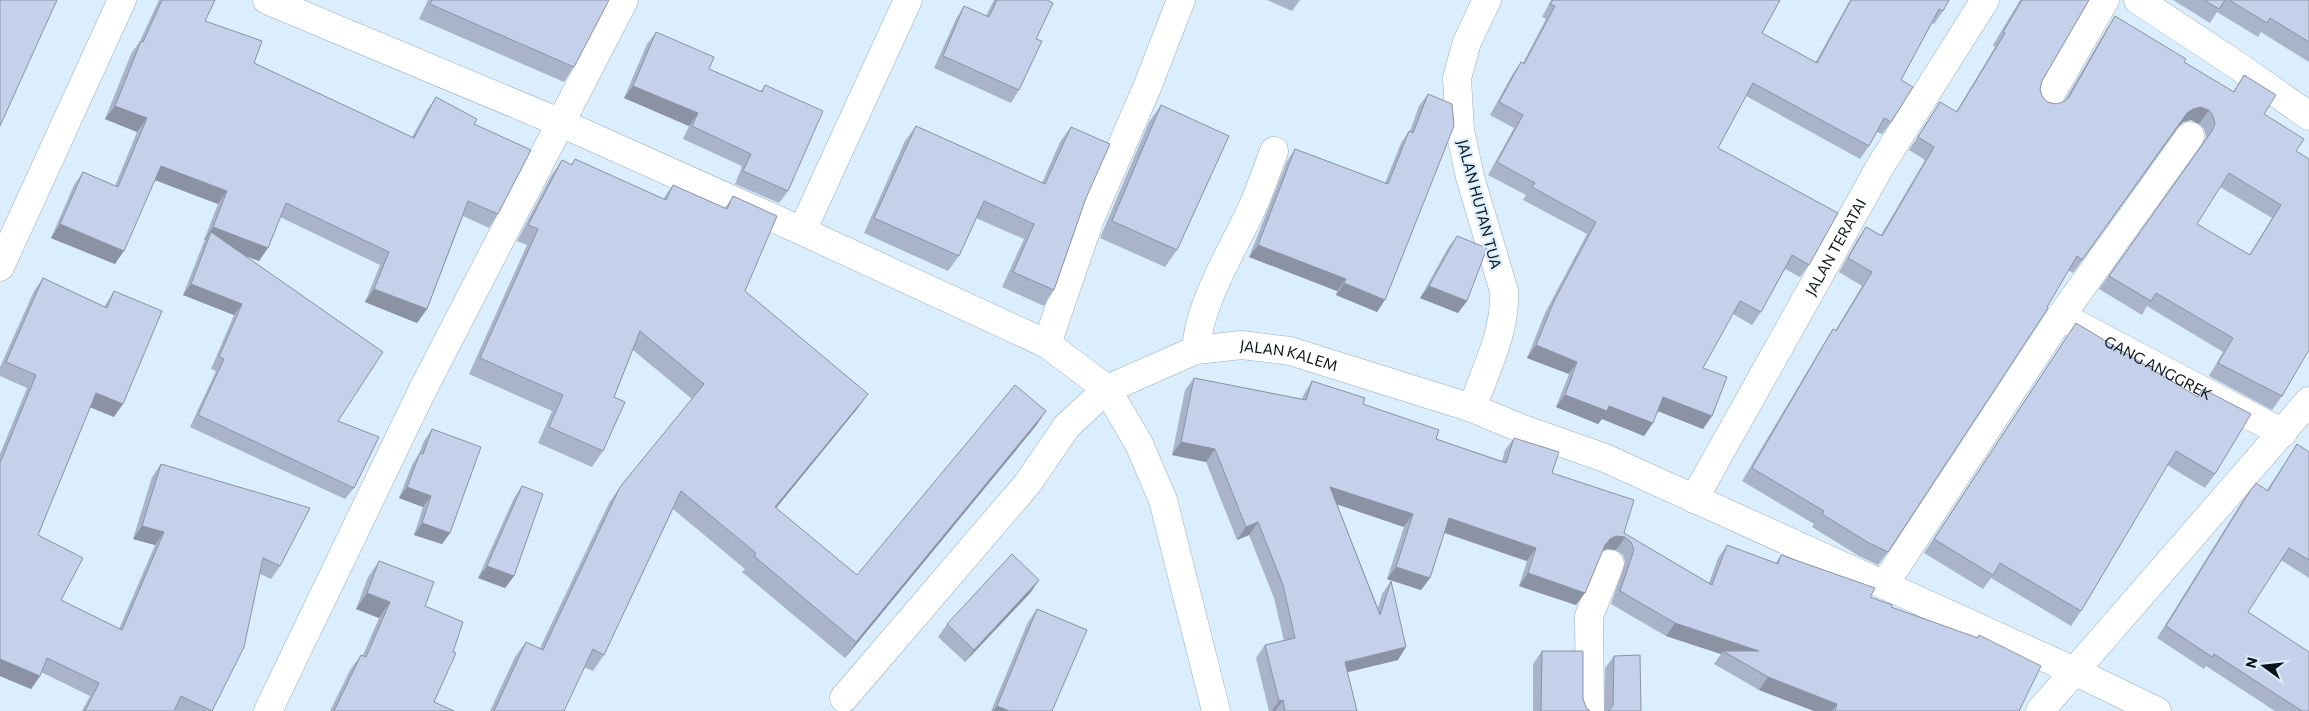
<svg xmlns="http://www.w3.org/2000/svg" width="2309" height="711" font-family="Commissioner,sans-serif">
  <style>
    .lines { fill: none; stroke-linecap: round; stroke-linejoin: round }
    .minor-casing { stroke: #96aec1; stroke-width: 29 }
    .major-casing { stroke: #96aec1; stroke-width: 29 }
    .minor { stroke: #fff; stroke-width: 28 }
    .major { stroke: #fff; stroke-width: 28 }
    .wall { fill: #a9b4ca; fill-rule: evenodd }
    .shaded-wall { fill: #8a92a4 }
    .building { fill: #c5d1eb; stroke: #8a92a4; fill-rule: evenodd }
    .labels { text-anchor: middle; dominant-baseline: central; stroke-width: 4.5; stroke-linejoin: round; paint-order: stroke }
    .street-label { font-size: 15px; fill: #0a131a; stroke: #daeefe }
  </style>
  <rect width="100%" height="100%" fill="#daeefe"/>
  <g class="lines">
    <g class="minor-casing">
      <g id="minor">
        <path d="M 2138,0 L 2241,68 L 2309,116"/>
        <path d="M 2046,102 L 2105,0"/>
        <path d="M 802,231 L 908,0"/>
        <path d="M 0,267 L 122,0"/>
        <path id="s1" d="M 2061,316 L 2283,433"/>
        <path d="M 1047,344 L 1090,219 L 1148,85 L 1181,0"/>
        <path d="M 1196,350 C 1199,302 1232,252 1252,208 C 1260,190 1267,170 1274,151"/>
        <path d="M 1472,408 C 1485,371 1506,332 1504,291 L 1470,177 L 1460,130 L 1457,78 L 1467,42 L 1487,0"/>
        <path id="s2" d="M 1694,499 L 1881,165 L 1985,0"/>
        <path d="M 1884,585 L 2061,316 L 2190,136"/>
        <path id="s3" d="M 844,698 L 1028,483 L 1067,426 L 1107,389 L 1196,350 L 1242,345 L 1290,351 L 1472,408 L 1520,428 L 1605,458 L 2074,671 L 2157,711"/>
        <path d="M 268,711 L 421,393 L 624,0"/>
        <path d="M 1590,711 L 1589,616 L 1610,564"/>
        <path d="M 2040,711 L 2309,401"/>
      </g>
    </g>
    <g class="major-casing">
      <path id="major" d="M 267,0 L 561,123 L 802,231 L 1047,344 L 1107,389 L 1139,444 L 1163,500 L 1216,711"/>
    </g>
    <use href="#minor" class="minor"/>
    <use href="#major" class="major"/>
  </g>
  <g class="wall">
    <path d="M 159,0 L 215,0 L 205,21 L 254,63 L 412,137 L 427,110 L 436,97 L 474,124 L 498,214 L 489,228 L 463,216 L 427,309 L 417,323 L 365,302 L 380,265 L 280,217 L 259,261 L 244,256 L 338,421 L 354,488 L 345,499 L 190,427 L 216,371 L 211,369 L 234,315 L 183,295 L 203,244 L 205,240 L 204,240 L 218,204 L 155,180 L 115,264 L 51,238 L 74,185 L 83,172 L 115,186 L 137,132 L 105,119 L 131,54 L 140,41 Z"/>
    <path d="M 428,0 L 609,0 L 574,67 L 564,82 L 419,19 Z"/>
    <path d="M 994,0 L 1047,0 L 1036,39 L 1019,90 L 1011,103 L 934,68 L 956,19 L 964,6 L 986,16 Z"/>
    <path d="M 1267,0 L 1300,0 L 1292,11 Z"/>
    <path d="M 1551,0 L 1780,0 L 1762,33 L 1815,63 L 1850,0 L 1949,0 L 1943,11 L 1934,24 L 1932,23 L 1901,80 L 1891,122 L 1882,134 L 1877,132 L 1869,146 L 1860,159 L 1746,96 L 1718,148 L 1809,265 L 1800,277 L 1785,269 L 1761,312 L 1752,325 L 1733,314 L 1703,368 L 1703,429 L 1658,411 L 1644,436 L 1602,419 L 1598,424 L 1556,407 L 1569,374 L 1527,358 L 1545,313 L 1587,234 L 1523,200 L 1526,195 L 1488,175 L 1514,128 L 1490,115 L 1512,75 L 1521,62 L 1523,63 L 1546,19 L 1542,17 Z"/>
    <path d="M 2020,0 L 2089,0 L 2042,81 L 2040,89 L 2042,96 L 2047,102 L 2056,104 L 2063,102 L 2065,100 L 2106,30 L 2115,16 L 2184,62 L 2233,92 L 2244,75 L 2264,114 L 2296,151 L 2282,396 L 2272,410 L 2209,376 L 2223,352 L 2147,306 L 2142,315 L 2099,289 L 2203,144 L 2206,137 L 2204,129 L 2199,124 L 2191,120 L 2183,122 L 2178,127 L 2073,273 L 2068,270 L 1888,552 L 1878,565 L 1859,556 L 1812,527 L 1814,524 L 1742,481 L 1824,343 L 1833,329 L 1835,331 L 1862,286 L 1839,272 L 1857,240 L 1866,227 L 1881,235 L 1925,160 L 1909,150 L 1940,102 L 1956,112 L 1995,47 L 1993,45 ZM 2220,187 L 2272,218 L 2249,255 L 2197,224 Z"/>
    <path d="M 2173,0 L 2309,0 L 2309,62 L 2261,32 L 2258,37 L 2217,12 L 2210,23 Z"/>
    <path d="M 656,32 L 709,69 L 761,91 L 765,85 L 788,191 L 779,203 L 735,184 L 742,166 L 683,139 L 689,126 L 624,98 L 647,44 Z"/>
    <path d="M 1428,94 L 1377,312 L 1336,295 L 1337,291 L 1249,257 L 1287,161 L 1295,149 L 1385,183 L 1401,143 L 1409,131 L 1410,131 L 1419,106 Z"/>
    <path d="M 1161,105 L 1177,250 L 1165,267 L 1100,238 L 1149,122 Z"/>
    <path d="M 916,126 L 1042,183 L 1060,142 L 1071,127 L 1086,198 L 1054,290 L 1044,306 L 1002,287 L 1024,239 L 976,218 L 959,256 L 948,271 L 864,233 L 905,141 Z"/>
    <path d="M 575,159 L 663,199 L 673,185 L 725,208 L 733,196 L 745,291 L 868,394 L 857,409 L 776,508 L 857,575 L 1046,411 L 1035,427 L 845,658 L 742,572 L 745,569 L 673,509 L 604,655 L 593,671 L 584,667 L 564,711 L 490,711 L 515,657 L 526,642 L 540,648 L 609,503 L 620,487 L 692,399 L 633,350 L 614,397 L 603,451 L 592,467 L 538,443 L 552,411 L 469,374 L 527,245 L 517,241 L 551,176 L 562,160 L 571,165 Z"/>
    <path d="M 1457,236 L 1467,301 L 1458,313 L 1420,298 L 1448,248 Z"/>
    <path d="M 43,278 L 104,307 L 114,291 L 114,417 L 90,407 L 38,535 L 61,600 L 119,629 L 155,545 L 133,539 L 152,477 L 161,464 L 280,566 L 271,579 L 260,574 L 212,711 L 177,711 L 174,710 L 174,711 L 82,711 L 90,696 L 41,672 L 40,676 L 31,689 L 0,676 L 0,454 L 27,388 L 0,376 L 0,367 L 34,291 Z"/>
    <path d="M 2076,323 L 2197,397 L 2203,389 L 2215,474 L 2205,488 L 2167,465 L 2081,611 L 2071,626 L 1991,578 L 1983,589 L 1924,553 Z"/>
    <path d="M 1194,378 L 1302,399 L 1304,394 L 1312,381 L 1436,439 L 1502,461 L 1505,450 L 1514,438 L 1552,473 L 1624,533 L 1709,583 L 1718,558 L 1727,545 L 1776,563 L 1781,555 L 1891,607 L 1977,638 L 1979,635 L 2019,711 L 1814,711 L 1759,690 L 1714,664 L 1721,654 L 1666,636 L 1611,604 L 1625,562 L 1623,555 L 1616,550 L 1607,549 L 1602,551 L 1576,605 L 1519,586 L 1527,561 L 1444,533 L 1430,578 L 1421,590 L 1387,579 L 1404,527 L 1337,504 L 1378,608 L 1382,594 L 1391,581 L 1398,660 L 1347,672 L 1357,711 L 1269,711 L 1256,658 L 1265,645 L 1284,641 L 1274,598 L 1249,535 L 1237,540 L 1206,462 L 1172,455 L 1185,390 Z"/>
    <path d="M 432,429 L 450,533 L 442,544 L 414,535 L 423,507 L 399,498 L 412,465 L 419,454 L 424,441 Z"/>
    <path d="M 2297,444 L 2309,452 L 2309,578 L 2281,560 L 2248,612 L 2309,711 L 2275,711 L 2206,666 L 2204,669 L 2157,638 L 2241,503 L 2250,491 L 2267,490 Z"/>
    <path d="M 522,486 L 514,576 L 505,588 L 478,578 L 514,498 Z"/>
    <path d="M 379,561 L 425,606 L 434,702 L 454,711 L 330,711 L 350,670 L 361,655 L 363,655 L 379,618 L 356,609 L 368,577 Z"/>
    <path d="M 1031,592 L 965,662 L 938,637 L 947,624 Z"/>
    <path d="M 1037,609 L 1052,711 L 991,711 L 1028,622 Z"/>
    <path d="M 1542,651 L 1583,699 L 1586,707 L 1590,711 L 1533,711 L 1533,664 Z"/>
    <path d="M 1614,656 L 1641,711 L 1604,711 L 1605,668 Z"/>
  </g>
  <g class="shaded-wall">
    <path d="M 633,86 L 698,113 L 689,126 L 624,98 Z"/>
    <path d="M 115,106 L 147,118 L 137,132 L 105,119 Z"/>
    <path d="M 2200,107 L 2209,110 L 2199,124 L 2191,120 L 2183,122 L 2178,127 L 2073,273 L 2187,113 L 2193,109 Z"/>
    <path d="M 161,166 L 227,191 L 218,204 L 152,179 Z"/>
    <path d="M 60,224 L 124,251 L 115,264 L 51,238 Z"/>
    <path d="M 213,227 L 268,248 L 259,261 L 207,241 L 211,232 L 205,240 L 204,240 Z"/>
    <path d="M 1258,245 L 1346,279 L 1337,291 L 1249,257 Z"/>
    <path d="M 1344,283 L 1385,300 L 1377,312 L 1336,295 Z"/>
    <path d="M 191,284 L 242,304 L 234,315 L 183,295 Z"/>
    <path d="M 1429,286 L 1467,301 L 1458,313 L 1420,298 Z"/>
    <path d="M 374,289 L 427,309 L 417,323 L 365,302 Z"/>
    <path d="M 1536,345 L 1577,362 L 1569,374 L 1527,358 Z"/>
    <path d="M 96,393 L 123,404 L 114,417 L 87,406 Z"/>
    <path d="M 868,394 L 857,409 L 764,523 L 775,507 Z"/>
    <path d="M 1565,395 L 1609,406 L 1653,423 L 1644,436 L 1602,419 L 1598,424 L 1556,407 Z"/>
    <path d="M 1663,397 L 1712,416 L 1703,429 L 1655,410 Z"/>
    <path d="M 1046,411 L 1035,427 L 845,658 L 856,642 Z"/>
    <path d="M 1181,442 L 1215,449 L 1206,462 L 1172,455 Z"/>
    <path d="M 407,487 L 431,496 L 423,507 L 399,498 Z"/>
    <path d="M 1330,487 L 1413,514 L 1404,527 L 1321,499 Z"/>
    <path d="M 1449,518 L 1536,548 L 1527,561 L 1440,531 Z"/>
    <path d="M 1258,522 L 1249,535 L 1237,540 L 1246,527 Z"/>
    <path d="M 422,523 L 450,533 L 442,544 L 414,535 Z"/>
    <path d="M 142,526 L 164,532 L 155,545 L 133,539 Z"/>
    <path d="M 1616,536 L 1625,537 L 1616,550 L 1607,549 L 1601,551 L 1596,558 L 1610,539 Z"/>
    <path d="M 487,566 L 514,576 L 505,588 L 478,578 Z"/>
    <path d="M 1396,567 L 1430,578 L 1421,590 L 1387,579 Z"/>
    <path d="M 1528,573 L 1585,593 L 1576,605 L 1519,586 Z"/>
    <path d="M 1039,580 L 1031,592 L 965,662 L 974,650 Z"/>
    <path d="M 367,593 L 390,602 L 379,618 L 356,609 Z"/>
    <path d="M 1675,623 L 1759,651 L 1723,651 L 1721,654 L 1666,636 Z"/>
    <path d="M 1406,647 L 1398,660 L 1336,675 L 1345,662 Z"/>
    <path d="M 0,659 L 40,676 L 31,689 L 0,676 Z"/>
    <path d="M 1768,677 L 1837,704 L 1832,711 L 1814,711 L 1759,690 Z"/>
    <path d="M 1283,700 L 1275,711 L 1272,711 L 1279,701 Z"/>
    <path d="M 997,706 L 1009,711 L 993,711 Z"/>
  </g>
  <g class="building">
    <path d="M 0,0 L 57,0 L 0,126 Z"/>
    <path d="M 162,0 L 215,0 L 205,21 L 262,41 L 254,63 L 414,138 L 436,97 L 477,119 L 474,124 L 531,150 L 498,214 L 468,201 L 427,309 L 374,289 L 389,252 L 286,203 L 268,248 L 213,227 L 227,191 L 161,166 L 124,251 L 60,224 L 83,172 L 118,187 L 147,118 L 115,106 L 141,41 L 143,42 Z"/>
    <path d="M 432,0 L 609,0 L 574,67 L 430,4 Z"/>
    <path d="M 997,0 L 1047,0 L 1053,3 L 1036,39 L 1042,41 L 1019,90 L 943,56 L 964,6 L 989,17 Z"/>
    <path d="M 1553,0 L 1780,0 L 1762,33 L 1817,63 L 1851,0 L 1949,0 L 1943,11 L 1939,9 L 1901,80 L 1913,87 L 1891,122 L 1884,118 L 1869,146 L 1753,83 L 1718,148 L 1838,213 L 1809,265 L 1792,255 L 1761,312 L 1740,301 L 1703,368 L 1727,377 L 1712,416 L 1663,397 L 1653,423 L 1609,406 L 1607,411 L 1565,395 L 1577,362 L 1536,345 L 1554,301 L 1596,222 L 1532,187 L 1535,183 L 1497,162 L 1523,115 L 1499,102 L 1521,62 L 1524,64 L 1555,6 L 1550,4 Z"/>
    <path d="M 2022,0 L 2089,0 L 2042,81 L 2040,89 L 2042,96 L 2047,102 L 2056,104 L 2063,102 L 2069,97 L 2115,16 L 2186,59 L 2184,62 L 2234,92 L 2244,75 L 2276,95 L 2264,114 L 2304,139 L 2296,151 L 2309,159 L 2309,350 L 2282,396 L 2218,363 L 2233,338 L 2156,293 L 2151,301 L 2109,276 L 2212,131 L 2215,124 L 2213,116 L 2209,110 L 2200,107 L 2193,109 L 2187,113 L 2082,260 L 2077,256 L 2047,307 L 2048,308 L 1888,552 L 1869,543 L 1822,514 L 1824,511 L 1752,468 L 1833,329 L 1836,331 L 1872,272 L 1848,258 L 1866,227 L 1882,236 L 1934,147 L 1918,137 L 1940,102 L 1957,112 L 2005,33 L 2003,32 ZM 2229,173 L 2281,205 L 2250,255 L 2197,224 Z"/>
    <path d="M 2204,0 L 2225,0 L 2219,9 Z"/>
    <path d="M 2229,0 L 2309,0 L 2309,42 L 2270,18 L 2267,23 Z"/>
    <path d="M 656,32 L 714,57 L 709,69 L 762,92 L 765,85 L 823,111 L 788,191 L 743,171 L 751,154 L 692,126 L 698,113 L 633,86 Z"/>
    <path d="M 1428,94 L 1452,104 L 1454,126 L 1385,300 L 1344,283 L 1346,279 L 1258,245 L 1295,149 L 1388,184 L 1409,131 L 1413,133 Z"/>
    <path d="M 1161,105 L 1229,136 L 1177,250 L 1112,221 Z"/>
    <path d="M 916,126 L 1045,184 L 1071,127 L 1110,144 L 1086,198 L 1054,290 L 1013,272 L 1034,224 L 984,201 L 959,256 L 874,218 Z"/>
    <path d="M 575,159 L 666,200 L 673,185 L 727,209 L 733,196 L 777,216 L 745,291 L 868,394 L 775,507 L 857,575 L 1015,385 L 1046,411 L 856,642 L 754,556 L 756,553 L 681,491 L 604,655 L 593,649 L 564,711 L 494,711 L 526,642 L 543,650 L 620,487 L 704,384 L 640,331 L 614,397 L 625,402 L 603,451 L 549,427 L 563,395 L 480,358 L 538,229 L 528,225 L 562,160 L 572,165 Z"/>
    <path d="M 211,232 L 383,352 L 338,421 L 379,437 L 354,488 L 198,415 L 224,359 L 219,357 L 242,304 L 191,284 Z"/>
    <path d="M 1457,236 L 1487,248 L 1467,301 L 1429,286 Z"/>
    <path d="M 43,278 L 107,308 L 114,291 L 162,311 L 123,404 L 96,393 L 38,535 L 83,558 L 61,600 L 122,630 L 164,532 L 142,526 L 161,464 L 310,508 L 280,566 L 263,558 L 244,647 L 212,711 L 181,696 L 174,711 L 85,711 L 99,683 L 47,658 L 40,676 L 0,659 L 0,463 L 36,375 L 6,362 Z"/>
    <path d="M 2076,323 L 2198,397 L 2203,389 L 2251,414 L 2215,474 L 2176,451 L 2081,611 L 2000,563 L 1993,575 L 1934,539 Z"/>
    <path d="M 1194,378 L 1306,400 L 1312,381 L 1365,398 L 1363,404 L 1439,430 L 1436,439 L 1506,463 L 1514,438 L 1559,452 L 1552,473 L 1634,500 L 1624,533 L 1712,585 L 1727,545 L 1778,564 L 1781,555 L 1875,588 L 1870,597 L 1892,605 L 1891,607 L 1978,638 L 1979,635 L 2041,666 L 2019,711 L 1835,711 L 1837,704 L 1768,677 L 1723,651 L 1759,651 L 1675,623 L 1620,591 L 1634,550 L 1631,542 L 1625,537 L 1616,536 L 1610,539 L 1605,545 L 1585,593 L 1528,573 L 1536,548 L 1449,518 L 1430,578 L 1396,567 L 1413,514 L 1330,487 L 1380,615 L 1391,581 L 1406,647 L 1345,662 L 1357,711 L 1285,711 L 1283,700 L 1279,701 L 1265,645 L 1295,638 L 1283,585 L 1258,522 L 1246,527 L 1215,449 L 1181,442 Z"/>
    <path d="M 432,429 L 481,447 L 450,533 L 422,523 L 431,496 L 407,487 L 420,453 L 423,454 Z"/>
    <path d="M 2297,444 L 2309,452 L 2309,560 L 2289,548 L 2248,612 L 2309,652 L 2309,711 L 2302,711 L 2214,654 L 2212,657 L 2166,626 L 2250,491 L 2256,483 L 2268,491 Z"/>
    <path d="M 522,486 L 543,494 L 514,576 L 487,566 Z"/>
    <path d="M 1012,554 L 1039,580 L 974,650 L 947,624 Z"/>
    <path d="M 379,561 L 434,582 L 425,606 L 463,622 L 453,652 L 456,653 L 434,702 L 454,711 L 334,711 L 361,655 L 366,657 L 390,602 L 367,593 Z"/>
    <path d="M 1037,609 L 1087,630 L 1052,711 L 1009,711 L 997,706 Z"/>
    <path d="M 1542,651 L 1583,651 L 1583,699 L 1586,707 L 1590,711 L 1541,711 Z"/>
    <path d="M 1640,655 L 1641,711 L 1608,711 L 1613,706 L 1614,656 Z"/>
  </g>
  <g class="labels">
    <g class="street-label">
      <text transform="translate(1480 204) rotate(75)">JALAN HUTAN TUA</text>
      <text stroke="none"><textPath href="#s2" startOffset="289">JALAN TERATAI</textPath></text>
      <text stroke="none"><textPath href="#s3" startOffset="598">JALAN KALEM</textPath></text>
      <text stroke="none"><textPath href="#s1" startOffset="110">GANG ANGGREK</textPath></text>
    </g>
  </g>
  <g transform="translate(2264 666) rotate(285)" stroke="#daeefe" stroke-width="4" paint-order="stroke">
  <path d="M0-4L9 19L0 12L-9 19Z" fill="#0a131a"/>
  <text y="-8" font-size="14" font-weight="bold" text-anchor="middle" fill="#0a131a">N</text>
  </g>
</svg>
